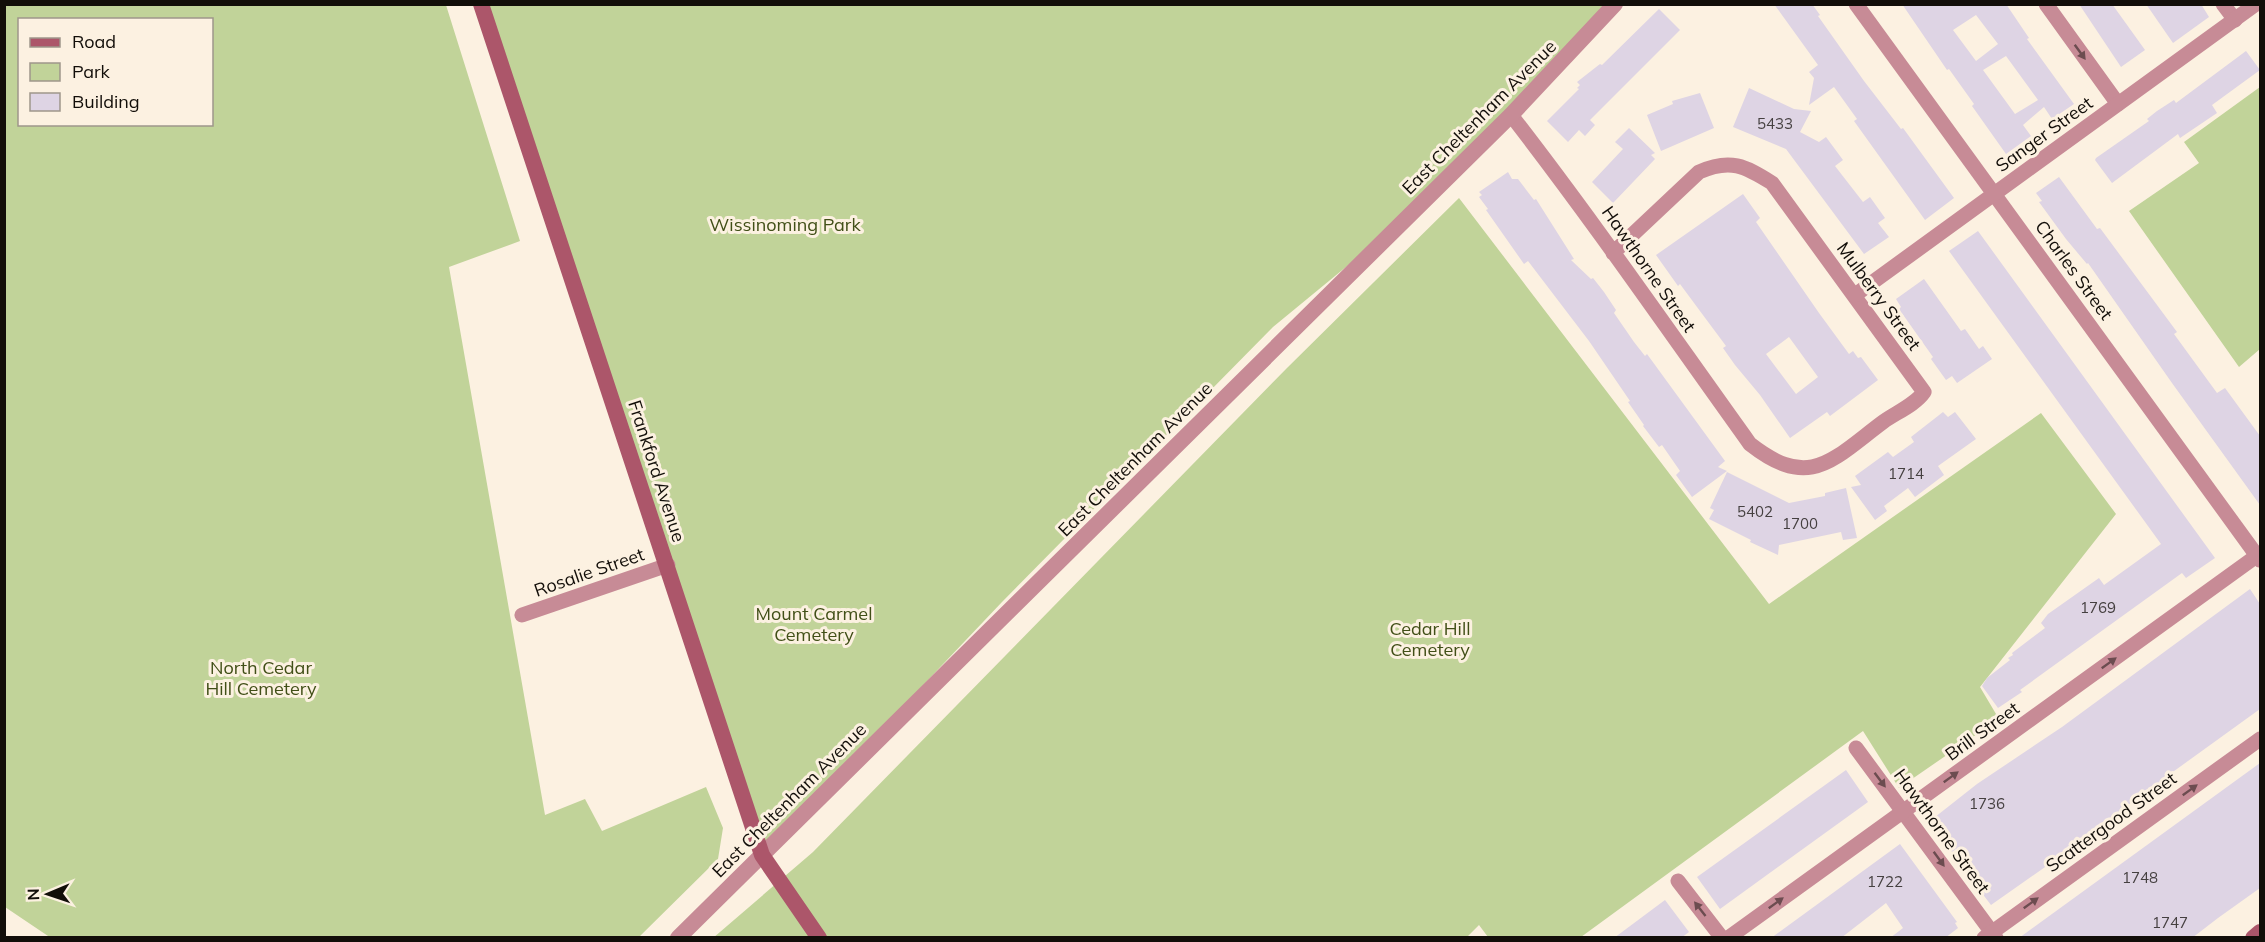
<svg xmlns="http://www.w3.org/2000/svg" width="2265" height="942" font-family="Mulish,sans-serif">
  <style>
    .green { fill: #c1d399; fill-rule: evenodd }
    .building { fill: #ded4e4; fill-rule: evenodd }
    .lines { fill: none; stroke-linecap: round; stroke-linejoin: round }
    .minor { stroke: #c78b96; stroke-width: 15 }
    .tertiary { stroke: #c78b96; stroke-width: 16 }
    .secondary { stroke: #ac566a; stroke-width: 16 }
    .oneway { fill: #6c4c50 }
    .labels { text-anchor: middle; dominant-baseline: central; stroke-width: 6; stroke-linejoin: round; paint-order: stroke }
    .number-label { font-size: 15px; fill: #454040 }
    .street-label { font-size: 18px; fill: #120e09; stroke: #fcf1e1 }
    .park-label { font-size: 18px; fill: #414f17; stroke: #fcf1e1 }
  </style>
  <rect width="100%" height="100%" fill="#fcf1e1"/>
  <g class="green">
    <path d="M 4,5 L 446,5 L 520,241 L 449,267 L 545,815 L 585,799 L 602,831 L 706,787 L 723,828 L 718,859 L 639,937 L 51,938 L 5,907 ZM 20,20 L 212,20 L 212,124 L 20,124 Z"/>
    <path d="M 481,5 L 1615,5 L 1414,211 L 1273,327 L 1002,602 L 762,855 Z"/>
    <path d="M 2260,87 L 2260,349 L 2239,367 L 2129,211 L 2199,163 L 2184,142 Z"/>
    <path d="M 1459,198 L 1769,604 L 2041,413 L 2116,514 L 1980,687 L 1999,719 L 1899,788 L 1863,731 L 1581,937 L 1488,937 L 1479,925 L 1466,938 L 713,938 L 813,852 L 1287,368 Z"/>
  </g>
  <g class="building">
    <path d="M 1774,4 L 1812,4 L 1820,15 L 1818,16 L 1864,81 L 1901,129 L 1903,128 L 1954,198 L 1925,220 L 1854,121 L 1857,119 L 1834,87 L 1809,105 L 1814,78 L 1809,72 L 1818,65 Z"/>
    <path d="M 1902,4 L 2006,4 L 2029,38 L 2027,39 L 2074,104 L 2052,119 L 2044,107 L 2023,125 L 2031,136 L 2006,154 L 1972,106 L 1974,104 L 1949,69 L 1947,70 ZM 1976,15 L 1998,44 L 1976,61 L 1953,30 ZM 2006,56 L 2038,100 L 2015,114 L 1983,70 Z"/>
    <path d="M 2079,4 L 2112,4 L 2145,50 L 2121,67 Z"/>
    <path d="M 2146,4 L 2201,4 L 2209,17 L 2173,43 Z"/>
    <path d="M 1659,9 L 1680,30 L 1590,120 L 1595,125 L 1585,136 L 1579,130 L 1568,142 L 1547,121 L 1579,89 L 1577,88 L 1580,85 L 1577,82 L 1600,64 L 1602,65 Z"/>
    <path d="M 2246,51 L 2260,70 L 2212,105 L 2217,113 L 2180,138 L 2178,134 L 2112,183 L 2095,160 L 2096,158 L 2149,121 L 2147,119 L 2157,111 L 2174,100 L 2176,103 Z"/>
    <path d="M 1749,88 L 1794,109 L 1811,111 L 1800,132 L 1819,142 L 1826,137 L 1843,160 L 1835,166 L 1863,202 L 1870,197 L 1885,218 L 1878,223 L 1889,237 L 1864,254 L 1786,149 L 1733,127 Z"/>
    <path d="M 1700,93 L 1714,128 L 1661,151 L 1647,115 L 1673,104 L 1672,101 Z"/>
    <path d="M 1629,128 L 1655,153 L 1651,155 L 1655,159 L 1613,203 L 1592,182 L 1623,149 L 1615,142 Z"/>
    <path d="M 1508,172 L 1512,179 L 1518,179 L 1534,200 L 1536,199 L 1574,259 L 1571,260 L 1591,279 L 1593,278 L 1604,292 L 1616,310 L 1614,313 L 1634,342 L 1645,356 L 1647,354 L 1725,461 L 1718,467 L 1727,471 L 1692,497 L 1676,475 L 1680,471 L 1662,445 L 1659,447 L 1643,426 L 1644,425 L 1628,402 L 1630,401 L 1589,341 L 1528,261 L 1524,264 L 1486,210 L 1488,209 L 1479,197 L 1482,195 L 1479,192 Z"/>
    <path d="M 2059,177 L 2097,229 L 2100,228 L 2177,332 L 2174,334 L 2217,393 L 2225,388 L 2260,436 L 2260,505 L 2172,383 L 2088,263 L 2087,264 L 2066,239 L 2039,202 L 2042,201 L 2036,193 Z"/>
    <path d="M 1743,194 L 1760,218 L 1756,222 L 1819,313 L 1849,354 L 1853,351 L 1858,358 L 1861,357 L 1878,380 L 1830,416 L 1827,412 L 1790,438 L 1760,395 L 1735,365 L 1723,348 L 1726,346 L 1697,307 L 1680,284 L 1678,286 L 1656,255 ZM 1789,337 L 1818,377 L 1796,394 L 1766,354 Z"/>
    <path d="M 1978,231 L 2215,558 L 2186,578 L 2182,573 L 2020,690 L 2022,692 L 1998,708 L 1982,686 L 1987,678 L 2010,660 L 2008,658 L 2013,655 L 2012,653 L 2045,628 L 2041,623 L 2048,614 L 2099,578 L 2104,585 L 2161,544 L 1949,251 Z"/>
    <path d="M 1924,279 L 1961,331 L 1965,329 L 1979,349 L 1983,346 L 1992,359 L 1957,383 L 1952,376 L 1946,380 L 1931,359 L 1933,357 L 1899,309 L 1901,307 L 1896,299 Z"/>
    <path d="M 1943,412 L 1948,417 L 1955,412 L 1976,439 L 1938,466 L 1944,475 L 1915,497 L 1908,488 L 1884,506 L 1887,511 L 1875,520 L 1851,487 L 1861,485 L 1855,476 L 1888,452 L 1893,457 L 1914,442 L 1911,437 Z"/>
    <path d="M 1727,472 L 1789,503 L 1825,496 L 1825,493 L 1846,488 L 1857,538 L 1843,540 L 1841,532 L 1779,545 L 1778,555 L 1750,542 L 1751,540 L 1709,519 L 1714,510 L 1710,508 Z"/>
    <path d="M 2250,589 L 2260,604 L 2260,709 L 2170,774 L 2171,776 L 2151,790 L 2150,789 L 2091,832 L 2092,834 L 1991,905 L 1968,875 L 1971,873 L 1956,849 L 1952,852 L 1930,821 L 1977,784 L 2062,727 Z"/>
    <path d="M 2260,763 L 2260,888 L 2218,918 L 2192,938 L 2019,938 Z"/>
    <path d="M 1846,770 L 1868,802 L 1720,909 L 1697,877 Z"/>
    <path d="M 1900,844 L 1957,922 L 1955,923 L 1958,928 L 1945,938 L 1890,938 L 1903,928 L 1886,903 L 1841,938 L 1771,938 Z"/>
    <path d="M 1665,900 L 1689,932 L 1681,938 L 1614,938 Z"/>
  </g>
  <g class="lines">
    <g class="minor">
      <path d="M 1856,4 L 2260,560"/>
      <path d="M 2046,4 L 2118,104"/>
      <path d="M 2223,4 L 2235,20"/>
      <path d="M 1511,115 C 1594,222 1671,334 1750,444 C 1810,491 1832,460 1883,422 C 1895,413 1915,405 1924,392 L 1772,183 C 1745,166 1730,158 1699,172 L 1613,253"/>
      <path d="M 1855,295 L 2256,4"/>
      <path d="M 522,615 L 668,565"/>
      <path d="M 1856,748 L 1996,938"/>
      <path d="M 1678,881 L 1722,938"/>
      <path d="M 1728,938 L 2258,555"/>
      <path d="M 1984,938 L 2260,739"/>
    </g>
    <path class="tertiary" d="M 678,938 L 1511,115 L 1615,4"/>
    <g class="secondary">
      <path d="M 481,4 L 762,855 L 819,938"/>
      <path d="M 2253,938 L 2260,932"/>
    </g>
  </g>
  <defs><path id="oneway-solid" d="M-6-.8H1V-3.2L6.5 0L1 3.2V.8H-6Z" transform="scale(1.5)"/></defs>
  <g class="oneway">
    <use href="#oneway-solid" transform="translate(2080 52) rotate(54)"/>
    <use href="#oneway-solid" transform="translate(2109 663) rotate(-36)"/>
    <use href="#oneway-solid" transform="translate(1951 777) rotate(-36)"/>
    <use href="#oneway-solid" transform="translate(1880 780) rotate(53)"/>
    <use href="#oneway-solid" transform="translate(2190 790) rotate(-36)"/>
    <use href="#oneway-solid" transform="translate(1939 859) rotate(54)"/>
    <use href="#oneway-solid" transform="translate(1776 903) rotate(-36)"/>
    <use href="#oneway-solid" transform="translate(2031 903) rotate(-36)"/>
    <use href="#oneway-solid" transform="translate(1700 909) rotate(-128)"/>
  </g>
  <g class="labels">
    <g class="number-label">
      <text x="1775" y="123">5433</text>
      <text x="1906" y="473">1714</text>
      <text x="1755" y="511">5402</text>
      <text x="1800" y="523">1700</text>
      <text x="2098" y="607">1769</text>
      <text x="1987" y="803">1736</text>
      <text x="2140" y="877">1748</text>
      <text x="1885" y="881">1722</text>
      <text x="2170" y="922">1747</text>
    </g>
    <g class="street-label">
      <text transform="translate(1479 117) rotate(-45)">East Cheltenham Avenue</text>
      <text transform="translate(2044 134) rotate(-36)">Sanger Street</text>
      <text transform="translate(1649 269) rotate(55)">Hawthorne Street</text>
      <text transform="translate(2074 270) rotate(54)">Charles Street</text>
      <text transform="translate(1879 296) rotate(54)">Mulberry Street</text>
      <text transform="translate(1135 459) rotate(-45)">East Cheltenham Avenue</text>
      <text transform="translate(657 471) rotate(72)">Frankford Avenue</text>
      <text transform="translate(589 572) rotate(-19)">Rosalie Street</text>
      <text transform="translate(1982 731) rotate(-36)">Brill Street</text>
      <text transform="translate(789 800) rotate(-45)">East Cheltenham Avenue</text>
      <text transform="translate(2111 822) rotate(-36)">Scattergood Street</text>
      <text transform="translate(1942 831) rotate(54)">Hawthorne Street</text>
    </g>
    <g class="park-label">
      <text x="785" y="224">Wissinoming Park</text>
      <text x="814" y="613">Mount Carmel<tspan x="814" dy="21">Cemetery</tspan></text>
      <text x="1430" y="628">Cedar Hill<tspan x="1430" dy="21">Cemetery</tspan></text>
      <text x="261" y="667">North Cedar<tspan x="261" dy="21">Hill Cemetery</tspan></text>
    </g>
  </g>
  <rect width="2265" height="942" fill="none" stroke="#120e09" stroke-width="12"/>
  <rect x="18" y="18" width="195" height="108" fill="#fcf1e1" stroke="#9e968b" stroke-width="1.5"/>
  <rect x="30" y="38" width="30" height="9" fill="#ac566a" stroke="#9e968b" stroke-width="1.5"/>
  <text x="72" y="48" font-size="18" fill="#120e09">Road</text>
  <rect x="30" y="63" width="30" height="18" fill="#c1d399" stroke="#9e968b" stroke-width="1.5"/>
  <text x="72" y="78" font-size="18" fill="#120e09">Park</text>
  <rect x="30" y="93" width="30" height="18" fill="#ded4e4" stroke="#9e968b" stroke-width="1.5"/>
  <text x="72" y="108" font-size="18" fill="#120e09">Building</text>
  <g transform="translate(48 894) rotate(268)" stroke="#fcf1e1" stroke-width="4.5" paint-order="stroke">
  <path d="M0-4.5L10 22L0 15L-10 22Z" fill="#120e09"/>
  <text y="-9" font-size="16" font-weight="bold" text-anchor="middle" fill="#120e09">N</text>
  </g>
</svg>
